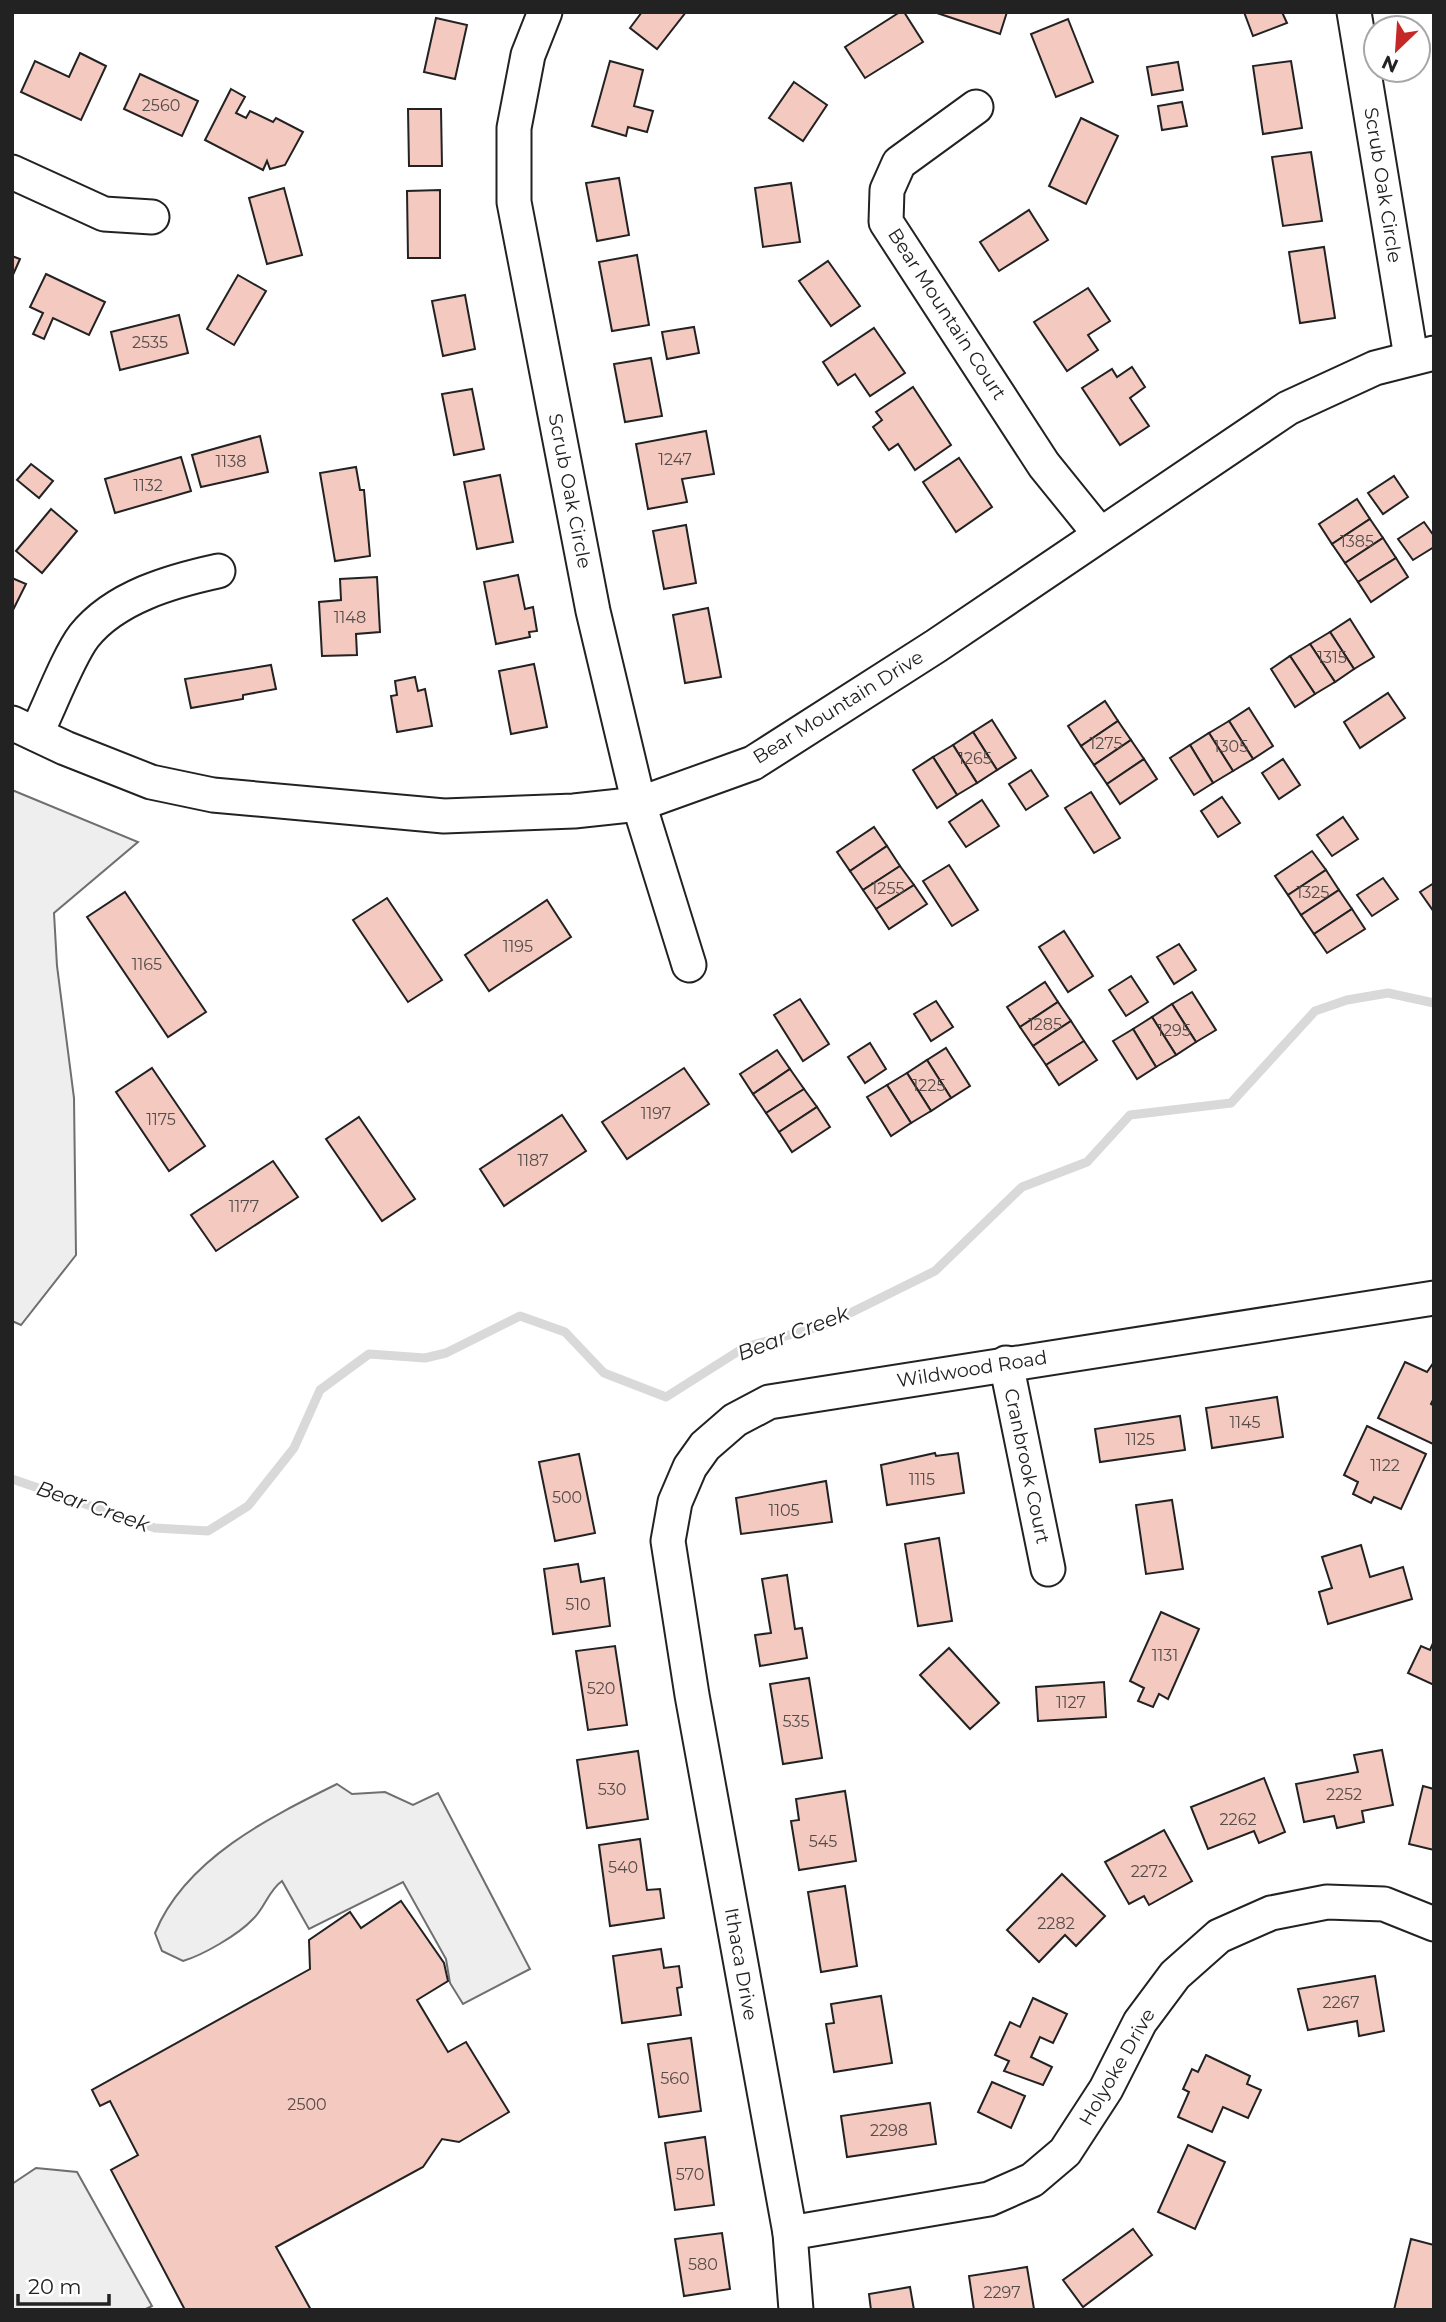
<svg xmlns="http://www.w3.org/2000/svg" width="1446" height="2322" font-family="Montserrat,sans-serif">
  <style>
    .green { fill: #eee; stroke: #6f6f6f; stroke-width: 2 }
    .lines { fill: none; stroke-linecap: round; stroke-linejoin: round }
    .stream { stroke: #d9d9d9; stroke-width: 9 }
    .building { fill: #f3c9c0; stroke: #222; stroke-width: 2 }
    .minor-casing { stroke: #222; stroke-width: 37 }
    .minor { stroke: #fff; stroke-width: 33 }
    .labels { text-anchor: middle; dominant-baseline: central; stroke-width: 5; stroke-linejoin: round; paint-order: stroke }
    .number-label { font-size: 16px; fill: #564c4a }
    .street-label { font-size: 19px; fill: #222; stroke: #fff }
    .water-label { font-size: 21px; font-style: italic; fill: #222; stroke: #fff }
  </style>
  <rect width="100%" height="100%" fill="#fff"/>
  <g class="green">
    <path d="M 12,790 L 138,842 L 54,913 L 57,966 L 74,1098 L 76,1255 L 21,1325 L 12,1321 Z"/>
    <path d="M 337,1784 L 352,1794 L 385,1792 L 413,1805 L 438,1793 L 530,1969 L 463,2004 L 450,1983 L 446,1959 L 403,1882 L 309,1929 L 282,1881 C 268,1891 265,1908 253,1919 C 238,1935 203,1955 183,1961 L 162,1951 L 155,1933 C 185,1859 270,1817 337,1784 Z"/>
    <path d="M 36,2168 L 77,2172 L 152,2306 L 144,2310 L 12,2310 L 12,2184 Z"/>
  </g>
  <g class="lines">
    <path class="stream" d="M 12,1479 L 155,1528 L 208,1531 L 248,1506 L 294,1448 L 320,1390 L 369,1354 L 425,1358 L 446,1353 L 520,1316 L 565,1332 L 604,1373 L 666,1397 L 745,1347 L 826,1325 L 935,1271 L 1022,1187 L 1087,1162 L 1130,1115 L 1231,1103 L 1315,1011 L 1347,1000 L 1388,993 L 1434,1003"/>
  </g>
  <g class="building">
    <path d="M 642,12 L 686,12 L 657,49 L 630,28 Z"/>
    <path d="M 900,12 L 904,12 L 923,42 L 865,78 L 845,47 Z"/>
    <path d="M 934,12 L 1007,12 L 1000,34 Z"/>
    <path d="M 1244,12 L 1282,12 L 1287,23 L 1253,36 Z"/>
    <path d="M 436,18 L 467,25 L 455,79 L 424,72 Z"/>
    <path d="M 1068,19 L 1093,82 L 1056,97 L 1031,34 Z"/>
    <path d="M 80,53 L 106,66 L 81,120 L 21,92 L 35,61 L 69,77 Z"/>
    <path d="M 610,61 L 643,70 L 634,106 L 653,111 L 647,132 L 628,127 L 626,136 L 592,126 Z"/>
    <path d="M 1291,61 L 1302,128 L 1263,134 L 1253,66 Z"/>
    <path d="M 1178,62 L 1183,90 L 1152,95 L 1147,67 Z"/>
    <path d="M 140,74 L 198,101 L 182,136 L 124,109 Z"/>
    <path d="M 794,82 L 827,105 L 803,141 L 769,118 Z"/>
    <path d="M 231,89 L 245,97 L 236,113 L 246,118 L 250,111 L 273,122 L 276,118 L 303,132 L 285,165 L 270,169 L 267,161 L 263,170 L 205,140 Z"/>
    <path d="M 1182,102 L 1187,126 L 1162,130 L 1158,106 Z"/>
    <path d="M 408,109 L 441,109 L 442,166 L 409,166 Z"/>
    <path d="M 1081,118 L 1118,136 L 1086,204 L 1049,186 Z"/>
    <path d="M 1311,152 L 1322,221 L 1283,226 L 1272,157 Z"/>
    <path d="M 619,178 L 629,235 L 597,241 L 586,183 Z"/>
    <path d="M 791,183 L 800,242 L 763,247 L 755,188 Z"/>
    <path d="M 284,188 L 302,255 L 267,264 L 249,198 Z"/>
    <path d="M 440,190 L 440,258 L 408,258 L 407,191 Z"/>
    <path d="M 1029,210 L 1048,240 L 999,271 L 980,242 Z"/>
    <path d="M 1324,247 L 1335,318 L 1300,323 L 1289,252 Z"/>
    <path d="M 637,255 L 649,325 L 612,331 L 599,262 Z"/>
    <path d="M 12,256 L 20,259 L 12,277 Z"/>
    <path d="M 828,261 L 860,306 L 831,326 L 799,281 Z"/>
    <path d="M 46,274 L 105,302 L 89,335 L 53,318 L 44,339 L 33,334 L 43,313 L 30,307 Z"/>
    <path d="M 238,275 L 266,291 L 234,345 L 207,329 Z"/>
    <path d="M 1088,288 L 1110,321 L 1088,335 L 1098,350 L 1067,371 L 1034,322 Z"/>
    <path d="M 465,295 L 475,349 L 443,356 L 432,301 Z"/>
    <path d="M 179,315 L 188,353 L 120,370 L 111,332 Z"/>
    <path d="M 694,327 L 699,353 L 667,359 L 662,332 Z"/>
    <path d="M 874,328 L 905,373 L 870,396 L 855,374 L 838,385 L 823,362 Z"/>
    <path d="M 651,358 L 662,416 L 625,422 L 614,364 Z"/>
    <path d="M 1132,367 L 1145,387 L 1130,398 L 1149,426 L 1120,445 L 1082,388 L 1112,369 L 1117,377 Z"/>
    <path d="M 913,387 L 951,445 L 915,470 L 898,444 L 889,450 L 873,427 L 882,420 L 876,412 Z"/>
    <path d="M 472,389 L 484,449 L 454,455 L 442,394 Z"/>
    <path d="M 706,431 L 714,474 L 682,479 L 687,502 L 648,509 L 636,444 Z"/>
    <path d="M 260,436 L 268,472 L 201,487 L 192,455 Z"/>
    <path d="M 181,457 L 191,491 L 115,513 L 105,479 Z"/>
    <path d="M 959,458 L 992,507 L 956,532 L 923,482 Z"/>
    <path d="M 31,464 L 53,481 L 39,498 L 17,480 Z"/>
    <path d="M 356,467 L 360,490 L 364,490 L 370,556 L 335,561 L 320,473 Z"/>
    <path d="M 500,475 L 513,542 L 477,549 L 464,482 Z"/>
    <path d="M 1394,476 L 1408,497 L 1383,514 L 1368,493 Z"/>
    <path d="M 1357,499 L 1370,519 L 1332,544 L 1319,524 Z"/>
    <path d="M 51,509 L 77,531 L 42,573 L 16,551 Z"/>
    <path d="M 1370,519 L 1383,538 L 1345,563 L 1332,544 Z"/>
    <path d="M 1424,522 L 1434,536 L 1434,547 L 1413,560 L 1398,539 Z"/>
    <path d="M 686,525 L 696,583 L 664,589 L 653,531 Z"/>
    <path d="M 1383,538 L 1396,558 L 1358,582 L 1345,563 Z"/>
    <path d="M 1396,558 L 1408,577 L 1371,602 L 1358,582 Z"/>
    <path d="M 518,575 L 525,609 L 533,607 L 537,631 L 529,632 L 530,637 L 496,644 L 484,582 Z"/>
    <path d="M 377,577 L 380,632 L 356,634 L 357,655 L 322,656 L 319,602 L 341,600 L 340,579 Z"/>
    <path d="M 12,578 L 26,584 L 12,612 Z"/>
    <path d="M 708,608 L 721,677 L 685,683 L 673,615 Z"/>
    <path d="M 1350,619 L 1374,657 L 1354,669 L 1330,632 Z"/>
    <path d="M 1330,632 L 1354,669 L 1335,682 L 1310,644 Z"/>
    <path d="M 1310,644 L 1335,682 L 1315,694 L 1290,656 Z"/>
    <path d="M 1290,656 L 1315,694 L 1295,707 L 1271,669 Z"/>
    <path d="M 534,664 L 547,727 L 511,734 L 499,671 Z"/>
    <path d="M 271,665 L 276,689 L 243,695 L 243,699 L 191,708 L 185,679 Z"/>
    <path d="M 415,677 L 418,691 L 425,689 L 432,726 L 397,732 L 391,696 L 397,695 L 395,681 Z"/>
    <path d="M 1388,693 L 1405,718 L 1360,748 L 1344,722 Z"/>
    <path d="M 1105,701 L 1118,721 L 1081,746 L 1068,726 Z"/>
    <path d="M 1249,708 L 1273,746 L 1253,759 L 1229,721 Z"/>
    <path d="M 992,720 L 1016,758 L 997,770 L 973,732 Z"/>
    <path d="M 1118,721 L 1131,740 L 1094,765 L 1081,746 Z"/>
    <path d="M 1229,721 L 1253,759 L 1233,771 L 1209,733 Z"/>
    <path d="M 973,732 L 997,770 L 977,783 L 953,745 Z"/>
    <path d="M 1209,733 L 1233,771 L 1213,783 L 1190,745 Z"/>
    <path d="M 1131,740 L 1144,759 L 1107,784 L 1094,765 Z"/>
    <path d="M 953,745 L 977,783 L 957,795 L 933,757 Z"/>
    <path d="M 1190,745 L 1213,783 L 1194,795 L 1170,758 Z"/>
    <path d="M 933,757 L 957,795 L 937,808 L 913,770 Z"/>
    <path d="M 1144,759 L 1157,779 L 1120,804 L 1107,784 Z"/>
    <path d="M 1283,759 L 1300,785 L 1279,799 L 1262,773 Z"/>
    <path d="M 1031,770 L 1048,796 L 1026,810 L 1009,784 Z"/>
    <path d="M 1091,792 L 1120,838 L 1094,853 L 1065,808 Z"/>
    <path d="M 1222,797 L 1240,823 L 1218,837 L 1201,811 Z"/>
    <path d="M 982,800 L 999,826 L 966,847 L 949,822 Z"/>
    <path d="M 1343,817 L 1358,839 L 1332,856 L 1317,835 Z"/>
    <path d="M 874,827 L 887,846 L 850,871 L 837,852 Z"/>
    <path d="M 887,846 L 900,866 L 863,890 L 850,871 Z"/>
    <path d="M 1312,851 L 1326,870 L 1288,895 L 1275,876 Z"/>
    <path d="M 949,865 L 978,910 L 952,926 L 923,881 Z"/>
    <path d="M 900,866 L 914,885 L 876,909 L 863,890 Z"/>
    <path d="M 1326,870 L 1339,890 L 1301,915 L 1288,895 Z"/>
    <path d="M 1383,878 L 1398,899 L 1372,916 L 1357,895 Z"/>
    <path d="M 1434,883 L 1434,912 L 1420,892 Z"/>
    <path d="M 914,885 L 927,904 L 889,929 L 876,909 Z"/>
    <path d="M 1339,890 L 1352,909 L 1314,934 L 1301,915 Z"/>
    <path d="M 125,892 L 206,1012 L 168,1037 L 87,917 Z"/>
    <path d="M 387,898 L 442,980 L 408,1002 L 353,920 Z"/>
    <path d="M 547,900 L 571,937 L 489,991 L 465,955 Z"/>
    <path d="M 1352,909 L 1365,929 L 1327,953 L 1314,934 Z"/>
    <path d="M 1064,931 L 1093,976 L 1068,992 L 1039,947 Z"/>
    <path d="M 1179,944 L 1196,970 L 1174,984 L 1157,957 Z"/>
    <path d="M 1131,976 L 1148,1002 L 1126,1016 L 1109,990 Z"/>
    <path d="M 1045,982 L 1058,1002 L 1020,1027 L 1007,1007 Z"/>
    <path d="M 1192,992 L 1216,1030 L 1196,1042 L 1172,1004 Z"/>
    <path d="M 800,999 L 829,1044 L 803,1061 L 774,1015 Z"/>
    <path d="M 936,1001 L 953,1027 L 931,1041 L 914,1014 Z"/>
    <path d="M 1058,1002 L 1071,1021 L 1033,1046 L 1020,1027 Z"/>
    <path d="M 1172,1004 L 1196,1042 L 1176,1055 L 1152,1017 Z"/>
    <path d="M 1152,1017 L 1176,1055 L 1156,1067 L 1133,1029 Z"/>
    <path d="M 1071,1021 L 1084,1041 L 1046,1065 L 1033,1046 Z"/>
    <path d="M 1133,1029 L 1156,1067 L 1137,1079 L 1113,1041 Z"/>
    <path d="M 1084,1041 L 1097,1060 L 1059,1085 L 1046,1065 Z"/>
    <path d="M 870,1043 L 886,1069 L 865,1083 L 848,1057 Z"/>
    <path d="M 946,1048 L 970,1086 L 951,1098 L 927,1060 Z"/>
    <path d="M 777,1050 L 790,1069 L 753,1094 L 740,1074 Z"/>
    <path d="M 927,1060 L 951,1098 L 931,1111 L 907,1073 Z"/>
    <path d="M 152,1068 L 205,1146 L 169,1171 L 116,1092 Z"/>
    <path d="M 684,1068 L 709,1104 L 627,1159 L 602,1122 Z"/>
    <path d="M 790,1069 L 804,1089 L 766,1113 L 753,1094 Z"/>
    <path d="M 907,1073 L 931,1111 L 911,1123 L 887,1085 Z"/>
    <path d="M 887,1085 L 911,1123 L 891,1136 L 867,1097 Z"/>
    <path d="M 804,1089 L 817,1107 L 779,1132 L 766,1113 Z"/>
    <path d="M 817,1107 L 830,1127 L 792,1152 L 779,1132 Z"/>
    <path d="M 562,1115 L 586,1151 L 504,1206 L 480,1169 Z"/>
    <path d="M 359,1117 L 415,1199 L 382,1221 L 326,1139 Z"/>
    <path d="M 273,1161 L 298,1197 L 216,1251 L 191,1215 Z"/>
    <path d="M 1405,1362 L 1427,1372 L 1434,1362 L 1434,1398 L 1431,1404 L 1434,1406 L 1433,1444 L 1378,1418 Z"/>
    <path d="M 1277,1397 L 1283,1437 L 1212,1448 L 1206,1408 Z"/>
    <path d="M 1180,1416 L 1185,1450 L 1100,1462 L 1095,1429 Z"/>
    <path d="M 1367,1426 L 1426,1454 L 1401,1509 L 1374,1497 L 1371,1503 L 1353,1494 L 1358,1482 L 1344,1475 Z"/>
    <path d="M 935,1453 L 936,1456 L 958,1453 L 964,1493 L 887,1505 L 881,1465 Z"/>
    <path d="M 579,1454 L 595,1533 L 555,1541 L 539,1462 Z"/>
    <path d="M 826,1481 L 832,1522 L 741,1534 L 736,1498 Z"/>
    <path d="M 1172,1500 L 1183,1569 L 1146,1574 L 1136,1505 Z"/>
    <path d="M 939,1538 L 952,1621 L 918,1626 L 905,1544 Z"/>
    <path d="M 1361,1545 L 1370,1577 L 1403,1567 L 1412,1599 L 1328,1624 L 1319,1592 L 1332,1588 L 1322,1557 Z"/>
    <path d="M 578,1564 L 581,1582 L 604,1578 L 610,1626 L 553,1634 L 544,1569 Z"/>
    <path d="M 787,1575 L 795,1629 L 802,1628 L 807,1658 L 760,1666 L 755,1635 L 771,1633 L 762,1579 Z"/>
    <path d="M 1161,1612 L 1199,1629 L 1168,1699 L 1159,1694 L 1153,1707 L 1138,1701 L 1144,1688 L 1130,1681 Z"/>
    <path d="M 1434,1641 L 1434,1685 L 1408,1673 L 1421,1646 L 1430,1650 Z"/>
    <path d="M 615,1646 L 627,1725 L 588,1730 L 576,1651 Z"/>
    <path d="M 949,1648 L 999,1703 L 970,1729 L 920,1675 Z"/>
    <path d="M 809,1678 L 822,1758 L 783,1764 L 770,1684 Z"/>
    <path d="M 1104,1682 L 1106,1717 L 1038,1721 L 1036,1687 Z"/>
    <path d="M 1382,1750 L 1393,1805 L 1362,1811 L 1364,1822 L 1337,1828 L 1334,1816 L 1304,1822 L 1296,1784 L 1358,1772 L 1354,1755 Z"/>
    <path d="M 638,1751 L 648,1819 L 587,1828 L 577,1760 Z"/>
    <path d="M 1264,1778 L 1285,1832 L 1259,1843 L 1254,1831 L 1208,1849 L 1191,1807 Z"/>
    <path d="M 1423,1786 L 1434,1789 L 1434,1850 L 1409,1844 Z"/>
    <path d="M 845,1791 L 856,1861 L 799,1870 L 791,1821 L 799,1820 L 796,1799 Z"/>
    <path d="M 1164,1830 L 1192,1881 L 1149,1905 L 1144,1896 L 1129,1904 L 1105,1862 Z"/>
    <path d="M 640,1839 L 647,1890 L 660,1889 L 664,1918 L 610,1926 L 599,1845 Z"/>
    <path d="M 1062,1874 L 1105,1916 L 1076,1946 L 1065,1935 L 1039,1962 L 1007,1930 Z"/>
    <path d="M 845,1886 L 857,1966 L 821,1972 L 808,1892 Z"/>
    <path d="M 401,1901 L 444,1963 L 448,1981 L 417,2000 L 448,2052 L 466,2042 L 509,2112 L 459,2142 L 442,2139 L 423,2167 L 276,2247 L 311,2310 L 185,2310 L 111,2170 L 138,2155 L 110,2101 L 100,2106 L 92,2090 L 310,1969 L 309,1940 L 350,1912 L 361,1928 Z"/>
    <path d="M 661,1949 L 664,1968 L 679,1966 L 682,1987 L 677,1988 L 681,2015 L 622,2023 L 613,1956 Z"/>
    <path d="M 1375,1976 L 1384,2031 L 1359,2036 L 1357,2021 L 1308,2030 L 1298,1989 Z"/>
    <path d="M 881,1996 L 892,2063 L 834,2072 L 826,2024 L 834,2023 L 831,2004 Z"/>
    <path d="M 1033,1998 L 1067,2014 L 1053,2043 L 1040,2037 L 1031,2057 L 1052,2067 L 1043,2085 L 1004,2071 L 1009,2061 L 995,2055 L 1010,2022 L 1020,2027 Z"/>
    <path d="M 691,2038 L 701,2111 L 659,2117 L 648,2044 Z"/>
    <path d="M 1206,2055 L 1250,2076 L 1247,2084 L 1261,2090 L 1248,2118 L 1223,2107 L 1212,2132 L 1178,2117 L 1189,2092 L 1183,2089 L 1192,2069 L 1198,2072 Z"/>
    <path d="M 992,2082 L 1025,2096 L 1011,2128 L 978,2112 Z"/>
    <path d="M 930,2103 L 936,2144 L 847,2157 L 841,2116 Z"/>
    <path d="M 705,2137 L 714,2205 L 675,2210 L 665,2143 Z"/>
    <path d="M 1188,2145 L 1225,2162 L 1195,2229 L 1158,2212 Z"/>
    <path d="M 1133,2229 L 1152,2255 L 1083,2307 L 1063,2280 Z"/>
    <path d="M 722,2233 L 730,2289 L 684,2296 L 675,2239 Z"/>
    <path d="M 1411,2239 L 1434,2245 L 1434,2310 L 1394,2310 Z"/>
    <path d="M 1027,2267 L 1034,2309 L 974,2310 L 969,2276 Z"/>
    <path d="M 910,2287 L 914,2310 L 871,2310 L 869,2294 Z"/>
  </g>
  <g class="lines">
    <g class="minor-casing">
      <g id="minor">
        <path d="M 545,12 L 528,55 L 514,128 L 514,202 L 593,611 L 639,804 L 689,965"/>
        <path d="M 1354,12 L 1411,357"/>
        <path d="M 976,107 L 899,163 L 887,190 L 886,222 L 1044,465 L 1099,533"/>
        <path d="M 12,172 L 104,214 L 152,217"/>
        <path d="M 12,723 L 65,748 L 151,782 L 213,795 L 444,816 L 574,811 L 639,804 L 753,763 L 936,646 L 1288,408 L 1375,368 L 1434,353"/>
        <path d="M 36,734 C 49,708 68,657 84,636 C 115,597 172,581 218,571"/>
        <path d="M 1006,1363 L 1048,1569"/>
        <path d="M 790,2233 L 989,2199 L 1032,2180 L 1065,2152 L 1106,2089 L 1140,2022 L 1175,1975 L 1219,1936 L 1271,1913 L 1327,1902 L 1384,1904 L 1434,1924"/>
        <path d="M 796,2310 L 790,2233 L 692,1695 L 668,1541 L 675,1502 L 690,1467 L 705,1446 L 735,1420 L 769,1402 L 1434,1298"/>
      </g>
    </g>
    <use href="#minor" class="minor"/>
  </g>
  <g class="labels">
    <g class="number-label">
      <text x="161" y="105">2560</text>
      <text x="150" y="342">2535</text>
      <text x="675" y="459">1247</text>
      <text x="231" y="461">1138</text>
      <text x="148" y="485">1132</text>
      <text x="1357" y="541">1385</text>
      <text x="350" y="617">1148</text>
      <text x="1332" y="657">1315</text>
      <text x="1106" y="743">1275</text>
      <text x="1231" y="746">1305</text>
      <text x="975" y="758">1265</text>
      <text x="888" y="888">1255</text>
      <text x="1313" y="892">1325</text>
      <text x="518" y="946">1195</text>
      <text x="147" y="964">1165</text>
      <text x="1045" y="1024">1285</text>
      <text x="1174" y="1030">1295</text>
      <text x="929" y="1085">1225</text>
      <text x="656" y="1113">1197</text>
      <text x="161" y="1119">1175</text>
      <text x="533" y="1160">1187</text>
      <text x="244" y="1206">1177</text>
      <text x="1245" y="1422">1145</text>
      <text x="1140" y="1439">1125</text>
      <text x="1385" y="1465">1122</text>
      <text x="922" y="1479">1115</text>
      <text x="567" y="1497">500</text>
      <text x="784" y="1510">1105</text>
      <text x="578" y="1604">510</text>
      <text x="1165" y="1655">1131</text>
      <text x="601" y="1688">520</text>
      <text x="1071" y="1702">1127</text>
      <text x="796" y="1721">535</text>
      <text x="612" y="1789">530</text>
      <text x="1344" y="1794">2252</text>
      <text x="1238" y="1819">2262</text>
      <text x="823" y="1841">545</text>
      <text x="623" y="1867">540</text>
      <text x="1149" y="1871">2272</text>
      <text x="1056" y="1923">2282</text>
      <text x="1341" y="2002">2267</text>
      <text x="675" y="2078">560</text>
      <text x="307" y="2104">2500</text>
      <text x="889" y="2130">2298</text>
      <text x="690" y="2174">570</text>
      <text x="703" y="2264">580</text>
      <text x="1002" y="2292">2297</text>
    </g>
    <g class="street-label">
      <text transform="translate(1383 185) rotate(81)">Scrub Oak Circle</text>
      <text transform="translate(947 314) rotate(57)">Bear Mountain Court</text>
      <text transform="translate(570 491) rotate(79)">Scrub Oak Circle</text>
      <text transform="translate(838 707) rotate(-32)">Bear Mountain Drive</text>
      <text transform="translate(972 1369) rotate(-9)">Wildwood Road</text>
      <text transform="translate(1027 1466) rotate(78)">Cranbrook Court</text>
      <text transform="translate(741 1964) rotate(80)">Ithaca Drive</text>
      <text transform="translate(1117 2067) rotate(-60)">Holyoke Drive</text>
    </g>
    <g class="water-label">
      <text transform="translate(793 1333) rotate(-21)">Bear Creek</text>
      <text transform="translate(93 1506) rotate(19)">Bear Creek</text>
    </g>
  </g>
  <rect width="1446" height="2322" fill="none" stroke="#222222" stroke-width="28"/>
  <g transform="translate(1397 49) rotate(205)"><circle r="33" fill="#ffffff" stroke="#a7a7a7" stroke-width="2"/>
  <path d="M0-5L12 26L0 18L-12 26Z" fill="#c62828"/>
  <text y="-10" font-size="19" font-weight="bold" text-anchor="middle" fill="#222222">N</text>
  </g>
  <path d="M18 2294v10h91v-10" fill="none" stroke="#222222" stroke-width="3.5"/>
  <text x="28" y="2294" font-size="21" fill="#222222" stroke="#ffffff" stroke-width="5" paint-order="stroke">20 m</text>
</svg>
